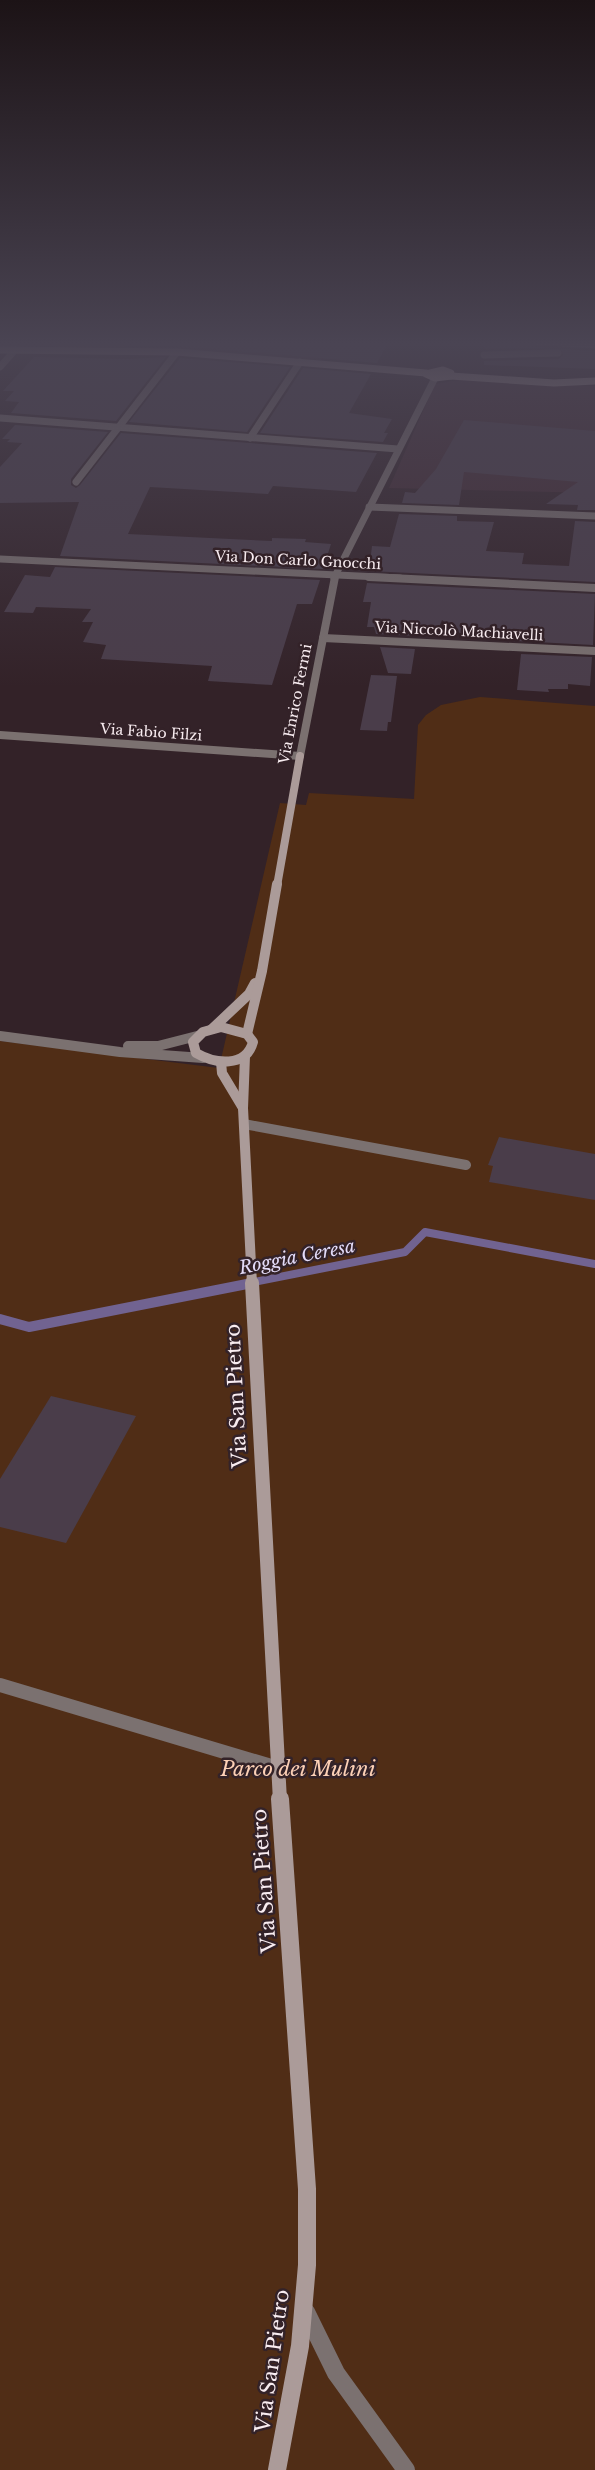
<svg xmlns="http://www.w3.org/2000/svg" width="595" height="2470" font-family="'Libre Baskerville',serif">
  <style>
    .built { fill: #422a33 }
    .green { fill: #502d16 }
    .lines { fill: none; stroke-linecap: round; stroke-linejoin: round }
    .stream-far1 { stroke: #716391; stroke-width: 8 }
    .stream { stroke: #716391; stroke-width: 10 }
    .building { fill: #4a3d4a }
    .lane-far2 { stroke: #7b7170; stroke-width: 7 }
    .lane-far1 { stroke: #7b7170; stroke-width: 10 }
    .lane { stroke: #7b7170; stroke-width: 14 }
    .street-far3 { stroke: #7b7170; stroke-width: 7 }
    .street-far2 { stroke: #7b7170; stroke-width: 8 }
    .street-far1 { stroke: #7b7170; stroke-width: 10 }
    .street { stroke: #7b7170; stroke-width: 18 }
    .secondary-far4 { stroke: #ab9b99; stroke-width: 7 }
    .secondary-far3 { stroke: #ab9b99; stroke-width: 8 }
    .secondary-far2 { stroke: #ab9b99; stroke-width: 10 }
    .secondary-far1 { stroke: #ab9b99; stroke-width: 14 }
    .secondary { stroke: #ab9b99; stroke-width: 18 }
    .labels { text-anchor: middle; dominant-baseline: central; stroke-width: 5; stroke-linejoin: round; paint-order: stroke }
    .far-street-label { font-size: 14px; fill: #f8ecf0; stroke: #332228 }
    .water-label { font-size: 18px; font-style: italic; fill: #e4dcf9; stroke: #332228 }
    .near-street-label { font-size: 20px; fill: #f8ecf0; stroke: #332228 }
    .near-park-label { font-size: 20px; font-style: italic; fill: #fcd0b6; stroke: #332228 }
  </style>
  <rect width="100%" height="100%" fill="#332228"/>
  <g class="built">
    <path d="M 0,341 L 329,341 L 321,360 L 151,349 L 0,346 Z"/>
    <path d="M 464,379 L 595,386 L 595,493 L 389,488 L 435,384 Z"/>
  </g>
  <g class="green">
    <path d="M 58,341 L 128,341 L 124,349 L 54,347 Z"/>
    <path d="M 480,697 L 595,706 L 595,2470 L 0,2470 L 0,1041 L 219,1068 L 280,803 L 306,805 L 309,793 L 414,799 L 418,725 L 426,715 L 441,705 Z"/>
  </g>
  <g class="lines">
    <path class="stream-far1" d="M 244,1284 L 405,1252 L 425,1232 L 595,1264"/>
    <path class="stream" d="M 0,1319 L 29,1327 L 252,1283"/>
  </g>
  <g class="building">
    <path d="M 136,341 L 389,341 L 377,363 L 177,346 L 134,346 Z"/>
    <path d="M 484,341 L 524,341 L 529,346 L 547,348 L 484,349 Z"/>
    <path d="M 561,349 L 595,351 L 595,369 L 484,365 L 484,361 L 559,359 L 563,355 Z"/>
    <path d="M 34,357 L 128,359 L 166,357 L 116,421 L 11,413 L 19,402 L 5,401 L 14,391 L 3,391 Z"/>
    <path d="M 180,358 L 290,367 L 247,432 L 129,422 Z"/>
    <path d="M 303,368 L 371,374 L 349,413 L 392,419 L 384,433 L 388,433 L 383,442 L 260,433 Z"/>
    <path d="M 464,420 L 595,431 L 595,510 L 577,510 L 578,505 L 546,504 L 578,482 L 464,472 L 459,505 L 402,503 L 405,492 L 415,493 L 436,469 Z"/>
    <path d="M 15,425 L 108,432 L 71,479 L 71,485 L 76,488 L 80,485 L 121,433 L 377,453 L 356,492 L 273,486 L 268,494 L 150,487 L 128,534 L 272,541 L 272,538 L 306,539 L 305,542 L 331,544 L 323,569 L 60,556 L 79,502 L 0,503 L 0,467 L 22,443 L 7,442 L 10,439 L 2,439 Z"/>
    <path d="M 399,514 L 457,516 L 457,521 L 494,522 L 486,551 L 524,553 L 522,564 L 569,566 L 575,521 L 595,522 L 595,582 L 369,571 L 372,546 L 390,547 Z"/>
    <path d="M 55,567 L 320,580 L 312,604 L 297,604 L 272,685 L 208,681 L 212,666 L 101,659 L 106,645 L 83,642 L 93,622 L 82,622 L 91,609 L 36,607 L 33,613 L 4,612 L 25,575 L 50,577 Z"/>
    <path d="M 367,583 L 595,594 L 593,645 L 517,641 L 517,636 L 460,633 L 442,620 L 436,634 L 418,633 L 417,636 L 376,634 L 374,627 L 367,627 L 371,602 L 363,602 Z"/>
    <path d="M 380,647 L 415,649 L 411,674 L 388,673 Z"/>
    <path d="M 521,654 L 592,657 L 590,686 L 568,684 L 568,689 L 548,689 L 549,692 L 517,690 Z"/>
    <path d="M 371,675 L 397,676 L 391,722 L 388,722 L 387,731 L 360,730 Z"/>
    <path d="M 499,1137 L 595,1154 L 595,1200 L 489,1182 L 493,1166 L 488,1165 Z"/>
    <path d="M 51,1396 L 136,1416 L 66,1543 L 0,1527 L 0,1479 Z"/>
  </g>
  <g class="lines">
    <g class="lane-far2">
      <path d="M 530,341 L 595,345"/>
      <path d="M 484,355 L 558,353"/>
    </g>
    <path class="lane-far1" d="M 244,1124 L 466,1165"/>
    <path class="lane" d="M 0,1685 L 278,1768"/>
    <g class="street-far3">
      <path d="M 0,367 L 15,350"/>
      <path d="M 0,418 L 398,449"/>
      <path d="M 250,438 L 300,362"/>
      <path d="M 76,482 L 177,352"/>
      <path d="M 369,507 L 595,516"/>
      <path d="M 0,559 L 400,578"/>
      <path d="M 334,578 L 435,378"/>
    </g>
    <g class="street-far2">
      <path d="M 369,577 L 595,588"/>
      <path d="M 323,638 L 595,651"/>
      <path d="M 0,735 L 300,756 L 335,577"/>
    </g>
    <g class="street-far1">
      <path d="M 0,1036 L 120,1052 L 203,1058"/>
      <path d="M 128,1046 L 158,1046 L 197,1036"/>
    </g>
    <path class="street" d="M 306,2312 L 336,2373 L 406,2470"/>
    <g class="secondary-far4">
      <path d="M 0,350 L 177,352 L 426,373"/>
      <path d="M 443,370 L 451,373 L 451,376 L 435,378 L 426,374 Z"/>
      <path d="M 451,376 L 554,383 L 595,381"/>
    </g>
    <path class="secondary-far3" d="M 277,886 L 300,756"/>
    <g class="secondary-far2">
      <path d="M 221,1027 L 247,1034 L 253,1042 C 246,1068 215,1064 196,1053 L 193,1042 L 203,1032 Z"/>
      <path d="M 212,1029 L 249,994 L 255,983"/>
      <path d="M 247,1034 L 262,971 L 277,884"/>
      <path d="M 245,1056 L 243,1108 L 252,1284"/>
      <path d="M 221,1062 L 222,1073 L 243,1108"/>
    </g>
    <path class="secondary-far1" d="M 252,1283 L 280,1801"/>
    <path class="secondary" d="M 277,2470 L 300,2346 L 307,2265 L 307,2189 L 280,1799"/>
  </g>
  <linearGradient id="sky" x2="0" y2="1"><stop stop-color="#1c1316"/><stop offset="0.5" stop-color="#4a4453"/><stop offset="1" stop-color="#4a4453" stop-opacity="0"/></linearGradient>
  <rect width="595" height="687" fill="url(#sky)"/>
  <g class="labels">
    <g class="far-street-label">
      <text transform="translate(298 560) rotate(3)">Via Don Carlo Gnocchi</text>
      <text transform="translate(459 631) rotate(3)">Via Niccolò Machiavelli</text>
      <text transform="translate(295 704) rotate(-79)">Via Enrico Fermi</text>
      <text transform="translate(151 732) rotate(4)">Via Fabio Filzi</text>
    </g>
    <g class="water-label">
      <text transform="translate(297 1257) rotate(-11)">Roggia Ceresa</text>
    </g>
    <g class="near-street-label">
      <text transform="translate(236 1396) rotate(-93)">Via San Pietro</text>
      <text transform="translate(264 1881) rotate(-94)">Via San Pietro</text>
      <text transform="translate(272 2361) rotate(-82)">Via San Pietro</text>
    </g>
    <g class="near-park-label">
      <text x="298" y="1769">Parco dei Mulini</text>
    </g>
  </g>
</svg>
